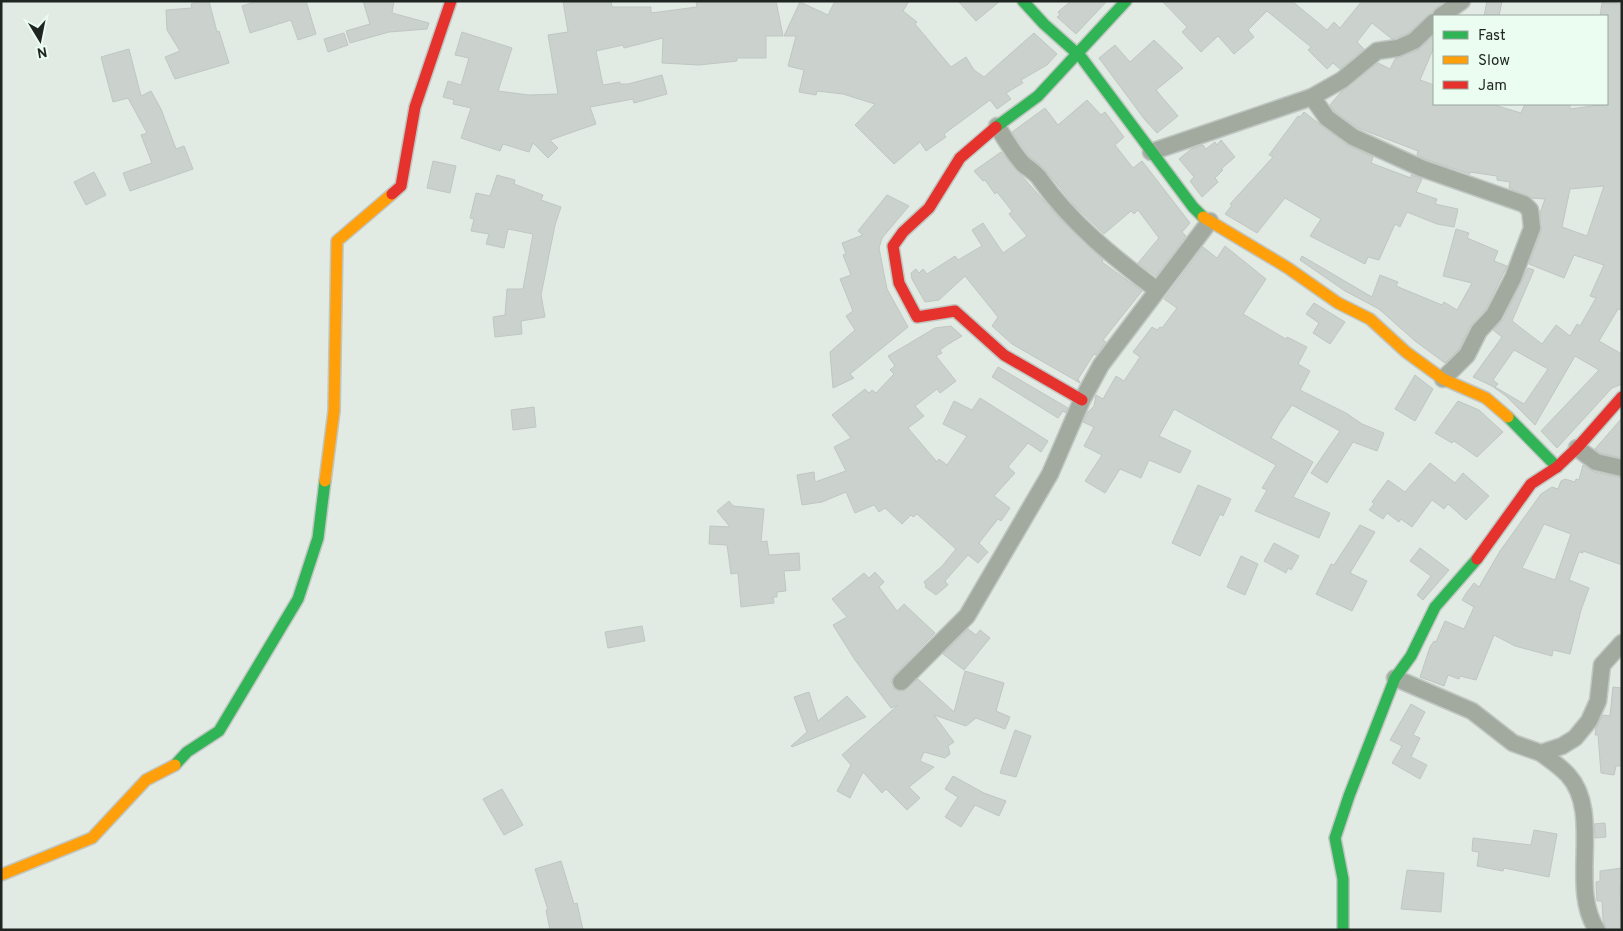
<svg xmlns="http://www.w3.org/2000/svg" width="1623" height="931" font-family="Overpass,sans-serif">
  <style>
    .building { fill: #cbd2ce; stroke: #c0c7c3; fill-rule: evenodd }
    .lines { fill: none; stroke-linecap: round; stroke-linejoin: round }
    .street-casing { stroke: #c0c6c2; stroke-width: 19 }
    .fast-casing { stroke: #c0c6c2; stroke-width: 14 }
    .slow-casing { stroke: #c0c6c2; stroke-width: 14 }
    .jam-casing { stroke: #c0c6c2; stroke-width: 14 }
    .street { stroke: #a2aaa0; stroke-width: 16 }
    .fast { stroke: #30b455; stroke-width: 11 }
    .slow { stroke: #ff9f0a; stroke-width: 11 }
    .jam { stroke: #e5322d; stroke-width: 11 }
  </style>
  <rect width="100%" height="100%" fill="#e2eae4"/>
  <g class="building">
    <path d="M 201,1 L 209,1 L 217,32 L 219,31 L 229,63 L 175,79 L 165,57 L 180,51 L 167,30 L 166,10 L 192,8 L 191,4 Z"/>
    <path d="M 258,1 L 306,1 L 316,34 L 298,40 L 291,20 L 250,33 L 242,6 Z"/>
    <path d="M 363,1 L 394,1 L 392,13 L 429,23 L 427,29 L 389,32 L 350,43 L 346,31 L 370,24 Z"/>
    <path d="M 563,1 L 611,1 L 612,7 L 651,7 L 651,13 L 697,7 L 696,1 L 776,1 L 783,36 L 766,36 L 766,58 L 737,58 L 737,61 L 699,65 L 662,63 L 663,38 L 624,48 L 623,45 L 596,51 L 603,85 L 620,82 L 620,84 L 628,84 L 662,75 L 667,94 L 634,103 L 633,99 L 590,107 L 596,124 L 550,140 L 558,148 L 548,158 L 533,143 L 529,152 L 503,144 L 500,151 L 461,138 L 471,108 L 453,104 L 454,100 L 443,97 L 448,81 L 461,85 L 469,58 L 455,55 L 462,32 L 512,48 L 498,91 L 529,95 L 558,94 L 548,35 L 568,32 Z"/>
    <path d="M 835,1 L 909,1 L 903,11 L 917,22 L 915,24 L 951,67 L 966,57 L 974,70 L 984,77 L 1034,33 L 1057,54 L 1047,65 L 1021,80 L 1023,83 L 1006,93 L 1011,99 L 997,109 L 990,100 L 944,134 L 946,137 L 926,151 L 920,142 L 894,164 L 855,125 L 875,104 L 843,94 L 817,91 L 816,95 L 799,92 L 804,70 L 788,66 L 796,36 L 784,36 L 800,2 L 828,15 Z"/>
    <path d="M 958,1 L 1000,1 L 976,21 Z"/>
    <path d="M 1071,1 L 1107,1 L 1076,34 L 1057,17 L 1060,15 L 1058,12 Z"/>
    <path d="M 1162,1 L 1292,1 L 1327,30 L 1334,22 L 1340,28 L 1362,1 L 1444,1 L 1408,33 L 1395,38 L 1392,39 L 1372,23 L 1357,42 L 1364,49 L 1340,69 L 1333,63 L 1327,69 L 1308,50 L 1311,47 L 1267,11 L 1248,30 L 1254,37 L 1234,54 L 1218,36 L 1201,52 L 1182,32 L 1187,27 Z"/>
    <path d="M 1487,1 L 1502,1 L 1499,16 L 1484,16 Z"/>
    <path d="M 1602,3 L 1622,4 L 1622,310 L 1618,309 L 1599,341 L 1622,354 L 1622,384 L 1612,388 L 1557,448 L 1541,431 L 1599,370 L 1575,356 L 1535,425 L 1506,396 L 1492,386 L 1473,377 L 1502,337 L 1493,330 L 1503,320 L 1528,268 L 1534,270 L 1512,321 L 1542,344 L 1556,325 L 1570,336 L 1577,324 L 1580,326 L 1596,298 L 1590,296 L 1604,265 L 1574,255 L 1564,278 L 1529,264 L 1541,232 L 1540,213 L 1545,199 L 1532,198 L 1509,188 L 1510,182 L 1497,180 L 1497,176 L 1470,172 L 1470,174 L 1425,159 L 1417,155 L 1418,151 L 1358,128 L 1334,111 L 1330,105 L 1341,92 L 1378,63 L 1390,69 L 1395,59 L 1418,50 L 1434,36 L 1434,47 L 1420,80 L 1434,85 L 1434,104 L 1491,104 L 1521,113 L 1525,104 L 1570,104 L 1570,109 L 1607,104 L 1607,16 L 1600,16 ZM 1604,186 L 1587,236 L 1562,227 L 1570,189 ZM 1514,350 L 1548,369 L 1524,404 L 1495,387 L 1498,384 L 1493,380 Z"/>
    <path d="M 344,33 L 348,45 L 328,52 L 324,39 Z"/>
    <path d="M 1154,40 L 1183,68 L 1156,90 L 1178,116 L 1157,133 L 1145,120 L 1099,58 L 1115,45 L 1130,62 Z"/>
    <path d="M 129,49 L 141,96 L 151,91 L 161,109 L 176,149 L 184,146 L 193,169 L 130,191 L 123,173 L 152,163 L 141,135 L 147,133 L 128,98 L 113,102 L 101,57 Z"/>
    <path d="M 1087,100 L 1101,115 L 1105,112 L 1124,137 L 1115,145 L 1133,168 L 1142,161 L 1190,223 L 1182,232 L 1186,236 L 1156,276 L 1138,263 L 1159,238 L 1138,210 L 1134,214 L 1131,211 L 1104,234 L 1073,204 L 1044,168 L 1030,157 L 1012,132 L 1045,108 L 1058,125 Z"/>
    <path d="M 1304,112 L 1347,145 L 1373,157 L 1371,163 L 1411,178 L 1411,175 L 1422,179 L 1416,192 L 1437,199 L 1435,204 L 1458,209 L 1454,227 L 1437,224 L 1407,212 L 1400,227 L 1395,224 L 1379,260 L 1368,257 L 1365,264 L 1310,236 L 1321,219 L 1285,198 L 1257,233 L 1225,214 L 1232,205 L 1230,204 L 1273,157 L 1269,155 L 1298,116 L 1300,117 Z"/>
    <path d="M 1221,140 L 1235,157 L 1221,169 L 1223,170 L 1215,178 L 1218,182 L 1202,197 L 1190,181 L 1194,177 L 1179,159 L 1191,149 L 1203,145 L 1206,149 L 1215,142 L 1217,145 Z"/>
    <path d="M 1001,152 L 1058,217 L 1103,260 L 1102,262 L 1142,291 L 1103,340 L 1106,342 L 1096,355 L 1094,354 L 1078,379 L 1080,383 L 1012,344 L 992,326 L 998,317 L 965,276 L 939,300 L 925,302 L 912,279 L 911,273 L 916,269 L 919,273 L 923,269 L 927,274 L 955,256 L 958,260 L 982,246 L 972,230 L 983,223 L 1003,253 L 1027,236 L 1009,214 L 1012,211 L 997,192 L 995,194 L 985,180 L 983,181 L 974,171 Z"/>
    <path d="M 433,161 L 456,166 L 450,193 L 427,188 Z"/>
    <path d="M 94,172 L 106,195 L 86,205 L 74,182 Z"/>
    <path d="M 497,175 L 515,180 L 514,184 L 543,195 L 541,200 L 561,207 L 555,225 L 541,295 L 545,317 L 521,321 L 522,334 L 495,337 L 493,317 L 505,315 L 507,289 L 523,289 L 533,234 L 508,229 L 504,248 L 486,244 L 489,234 L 471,231 L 474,219 L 470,218 L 476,193 L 490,196 Z"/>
    <path d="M 887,195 L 909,206 L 882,238 L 879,248 L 887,289 L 908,327 L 850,374 L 854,378 L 833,388 L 830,352 L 855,330 L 846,316 L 853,311 L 840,279 L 851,275 L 843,255 L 846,254 L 842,243 L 863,235 L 858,231 Z"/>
    <path d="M 1456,229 L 1469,233 L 1467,238 L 1498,251 L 1494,261 L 1507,266 L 1486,309 L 1470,326 L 1459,349 L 1445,363 L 1415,341 L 1379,309 L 1345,291 L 1300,260 L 1302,256 L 1372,297 L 1380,275 L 1398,282 L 1396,286 L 1442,305 L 1444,302 L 1457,310 L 1472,283 L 1443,276 Z"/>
    <path d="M 1225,246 L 1266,279 L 1243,314 L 1286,339 L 1287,337 L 1307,347 L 1298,364 L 1310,371 L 1300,390 L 1346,413 L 1362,424 L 1384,433 L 1377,451 L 1353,442 L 1327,483 L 1311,473 L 1340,431 L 1292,405 L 1279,424 L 1271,438 L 1313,462 L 1293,497 L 1330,513 L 1319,538 L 1255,511 L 1267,490 L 1262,488 L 1276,465 L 1174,409 L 1159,436 L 1191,451 L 1180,473 L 1149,460 L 1141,478 L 1120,469 L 1105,493 L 1085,481 L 1102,455 L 1084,446 L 1094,427 L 1083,422 L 1088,412 L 1094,406 L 1096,395 L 1103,399 L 1116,376 L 1124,381 L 1140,357 L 1133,352 L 1152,327 L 1157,330 L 1160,327 L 1162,328 L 1177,308 L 1164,299 L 1203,247 L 1217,258 Z"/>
    <path d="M 1314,303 L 1345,322 L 1330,344 L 1313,333 L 1319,323 L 1306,314 Z"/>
    <path d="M 951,326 L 962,336 L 947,345 L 940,350 L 942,353 L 936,356 L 956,381 L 940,393 L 937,389 L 915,406 L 924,416 L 908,428 L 937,462 L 939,459 L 947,465 L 967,436 L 943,424 L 954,401 L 972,410 L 980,398 L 1048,441 L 1041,452 L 1028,443 L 1008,467 L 1015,473 L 994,496 L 1010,508 L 1001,521 L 998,519 L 979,543 L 988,552 L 978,563 L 968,555 L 945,581 L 948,585 L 936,595 L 925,587 L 926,585 L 924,582 L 942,566 L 956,549 L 917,514 L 913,517 L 911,515 L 902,524 L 885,508 L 879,512 L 874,505 L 855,513 L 846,492 L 822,502 L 802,505 L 797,475 L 814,472 L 815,482 L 846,471 L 834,447 L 851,438 L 832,415 L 865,389 L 869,393 L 872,390 L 876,393 L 894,374 L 890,370 L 895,366 L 888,356 L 935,328 Z"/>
    <path d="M 998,367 L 1068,408 L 1066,413 L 1063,411 L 1058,418 L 992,377 Z"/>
    <path d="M 1415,375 L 1433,389 L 1415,421 L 1395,409 Z"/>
    <path d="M 1458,401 L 1479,410 L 1503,432 L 1477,457 L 1454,441 L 1452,443 L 1435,433 Z"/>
    <path d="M 534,407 L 536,427 L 513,430 L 511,410 Z"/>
    <path d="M 1622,418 L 1622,458 L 1600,453 L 1595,449 Z"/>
    <path d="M 1430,463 L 1455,483 L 1463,473 L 1489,496 L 1466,520 L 1448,504 L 1444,509 L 1432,500 L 1412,527 L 1401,519 L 1399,522 L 1387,513 L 1383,519 L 1369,510 L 1374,504 L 1372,502 L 1388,480 L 1405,492 Z"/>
    <path d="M 1583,465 L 1594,472 L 1622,478 L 1622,565 L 1583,551 L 1583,553 L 1579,552 L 1569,580 L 1589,588 L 1581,610 L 1570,654 L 1553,650 L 1552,656 L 1515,646 L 1494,635 L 1476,680 L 1460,676 L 1459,679 L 1448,675 L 1444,686 L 1420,677 L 1430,647 L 1434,641 L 1436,642 L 1445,621 L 1464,629 L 1474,607 L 1462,600 L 1467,592 L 1474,583 L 1479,587 L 1500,551 L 1541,494 L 1552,487 L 1558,489 L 1561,481 L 1565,479 L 1575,482 L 1576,479 L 1579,480 ZM 1544,524 L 1571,534 L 1555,580 L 1522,568 Z"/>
    <path d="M 1198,485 L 1231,499 L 1223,516 L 1220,514 L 1200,556 L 1172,543 Z"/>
    <path d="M 729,501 L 733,506 L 764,509 L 761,542 L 767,541 L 769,555 L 799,553 L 800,570 L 784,571 L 786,591 L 777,592 L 777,597 L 773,597 L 774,603 L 741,607 L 738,573 L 731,574 L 727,545 L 709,544 L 710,526 L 730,527 L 717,511 Z"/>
    <path d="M 1360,525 L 1375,532 L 1350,573 L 1367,581 L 1352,611 L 1316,594 L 1331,564 L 1334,565 Z"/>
    <path d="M 1274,543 L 1299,556 L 1291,570 L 1288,568 L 1286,573 L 1264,561 Z"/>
    <path d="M 1420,548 L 1449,570 L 1423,600 L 1417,595 L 1431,576 L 1410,561 Z"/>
    <path d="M 1241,556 L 1258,564 L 1245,595 L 1227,587 Z"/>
    <path d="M 875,572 L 884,582 L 879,587 L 897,611 L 904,604 L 935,633 L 894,675 L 891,680 L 894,689 L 904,691 L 918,679 L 954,712 L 965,671 L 1004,683 L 996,711 L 1010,717 L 1005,729 L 976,718 L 966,726 L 934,715 L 954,742 L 948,746 L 950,754 L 945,758 L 924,752 L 920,761 L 934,767 L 909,787 L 920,798 L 907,810 L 886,789 L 882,793 L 863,772 L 850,798 L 837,791 L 851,765 L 842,755 L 898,705 L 891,708 L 855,660 L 833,625 L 847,617 L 832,599 L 864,573 L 869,578 Z"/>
    <path d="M 642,626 L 645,641 L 608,648 L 605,632 Z"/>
    <path d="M 968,629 L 976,635 L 980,630 L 990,638 L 964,670 L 943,654 Z"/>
    <path d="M 1613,687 L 1622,688 L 1622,766 L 1616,766 L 1614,775 L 1601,773 L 1598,735 L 1595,735 L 1596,728 L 1603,715 L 1610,716 Z"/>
    <path d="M 809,692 L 818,721 L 847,696 L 866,717 L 792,747 L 791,746 L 807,732 L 794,697 Z"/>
    <path d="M 1411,704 L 1425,712 L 1413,735 L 1420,738 L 1411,757 L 1427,765 L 1420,779 L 1392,763 L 1402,746 L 1390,740 Z"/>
    <path d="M 1015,730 L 1031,736 L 1016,777 L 1000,773 Z"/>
    <path d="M 953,776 L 984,793 L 1006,801 L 999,816 L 975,805 L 961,827 L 945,817 L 958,797 L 945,789 Z"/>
    <path d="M 502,789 L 523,825 L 504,835 L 483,799 Z"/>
    <path d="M 1605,823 L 1606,837 L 1595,838 L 1594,824 Z"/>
    <path d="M 1534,830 L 1557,834 L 1549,877 L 1504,868 L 1503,871 L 1477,866 L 1479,852 L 1472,851 L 1473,838 L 1531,845 Z"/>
    <path d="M 561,861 L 574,904 L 577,903 L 583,930 L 550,930 L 546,910 L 548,910 L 535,869 Z"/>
    <path d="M 1622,868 L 1622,886 L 1620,886 L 1622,930 L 1607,930 L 1603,919 L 1602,901 L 1597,901 L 1596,882 L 1600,881 L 1600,871 Z"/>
    <path d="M 1407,870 L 1444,873 L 1441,912 L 1401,909 Z"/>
  </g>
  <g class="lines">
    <g class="street-casing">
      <g id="street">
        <path d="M 1441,16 L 1462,1"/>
        <path d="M 1312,97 L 1327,118 L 1353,137 L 1421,168 L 1524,204 L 1530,210 L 1532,228 L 1513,278 L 1494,315 L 1479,331 L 1467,355 L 1443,379"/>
        <path d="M 997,126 C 1005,139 1013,153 1023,164 C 1029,169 1036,173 1040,179 C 1071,223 1114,258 1157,290"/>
        <path d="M 1151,152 L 1312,97 L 1342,80 L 1377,51 L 1398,48 L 1414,41 L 1434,22"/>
        <path d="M 1577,448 L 1596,462 L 1622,468"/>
        <path d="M 1395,678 L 1472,711 L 1513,743 L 1541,753 L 1562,746 L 1575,738 L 1589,721 L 1598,701 L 1602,665 L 1622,643"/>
        <path d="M 901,682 L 967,616 L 1050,474 L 1082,400 L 1101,365 L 1210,221"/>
        <path d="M 1541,753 C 1550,760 1560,766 1568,775 C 1603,813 1568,888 1597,930"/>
      </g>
    </g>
    <g class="fast-casing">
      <g id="fast">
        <path d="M 1023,1 L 1044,24 L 1081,57 L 1193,207 L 1203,217"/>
        <path d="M 996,127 L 1038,96 L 1126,1"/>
        <path d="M 1508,417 L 1557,467"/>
        <path d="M 175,765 L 187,752 L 219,731 L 298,599 L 318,538 L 325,481"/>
        <path d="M 1343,930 L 1343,879 L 1335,838 L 1349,796 L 1395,678 L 1411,656 L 1435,607 L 1477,559"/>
      </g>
    </g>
    <g class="slow-casing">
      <g id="slow">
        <path d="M 1203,217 L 1288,268 L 1338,303 L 1370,319 L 1406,352 L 1443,379 L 1486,398 L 1508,417"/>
        <path d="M 325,481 L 334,411 L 337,241 L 392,194"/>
        <path d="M 1,875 L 92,838 L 146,780 L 175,765"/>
      </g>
    </g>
    <g class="jam-casing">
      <g id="jam">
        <path d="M 996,127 L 960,158 L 929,208 L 903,232 L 893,246 L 899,283 L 917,317 L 955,311 L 1004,355 L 1082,400"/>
        <path d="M 392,194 L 401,186 L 415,107 L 451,1"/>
        <path d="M 1477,559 L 1531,484 L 1557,467 L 1577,448 L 1622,397"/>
      </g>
    </g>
    <use href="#street" class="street"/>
    <use href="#fast" class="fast"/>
    <use href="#slow" class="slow"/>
    <use href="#jam" class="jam"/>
  </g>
  <rect width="1623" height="931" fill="none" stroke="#1f2521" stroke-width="5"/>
  <rect x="1433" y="15" width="175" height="90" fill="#ebfcf1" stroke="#99a69e"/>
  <rect x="1443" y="31" width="25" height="8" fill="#30b455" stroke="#99a69e"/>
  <text x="1478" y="40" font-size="15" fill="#1f2521">Fast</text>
  <rect x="1443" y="56" width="25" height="8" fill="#ff9f0a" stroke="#99a69e"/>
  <text x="1478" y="65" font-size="15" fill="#1f2521">Slow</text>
  <rect x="1443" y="81" width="25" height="8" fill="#e5322d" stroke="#99a69e"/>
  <text x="1478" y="90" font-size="15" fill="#1f2521">Jam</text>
  <g transform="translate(40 40) rotate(170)" stroke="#ebfcf1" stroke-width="4" paint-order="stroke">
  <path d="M0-4L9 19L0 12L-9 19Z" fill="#1f2521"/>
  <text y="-8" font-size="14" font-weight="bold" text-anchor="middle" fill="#1f2521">N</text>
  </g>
</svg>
